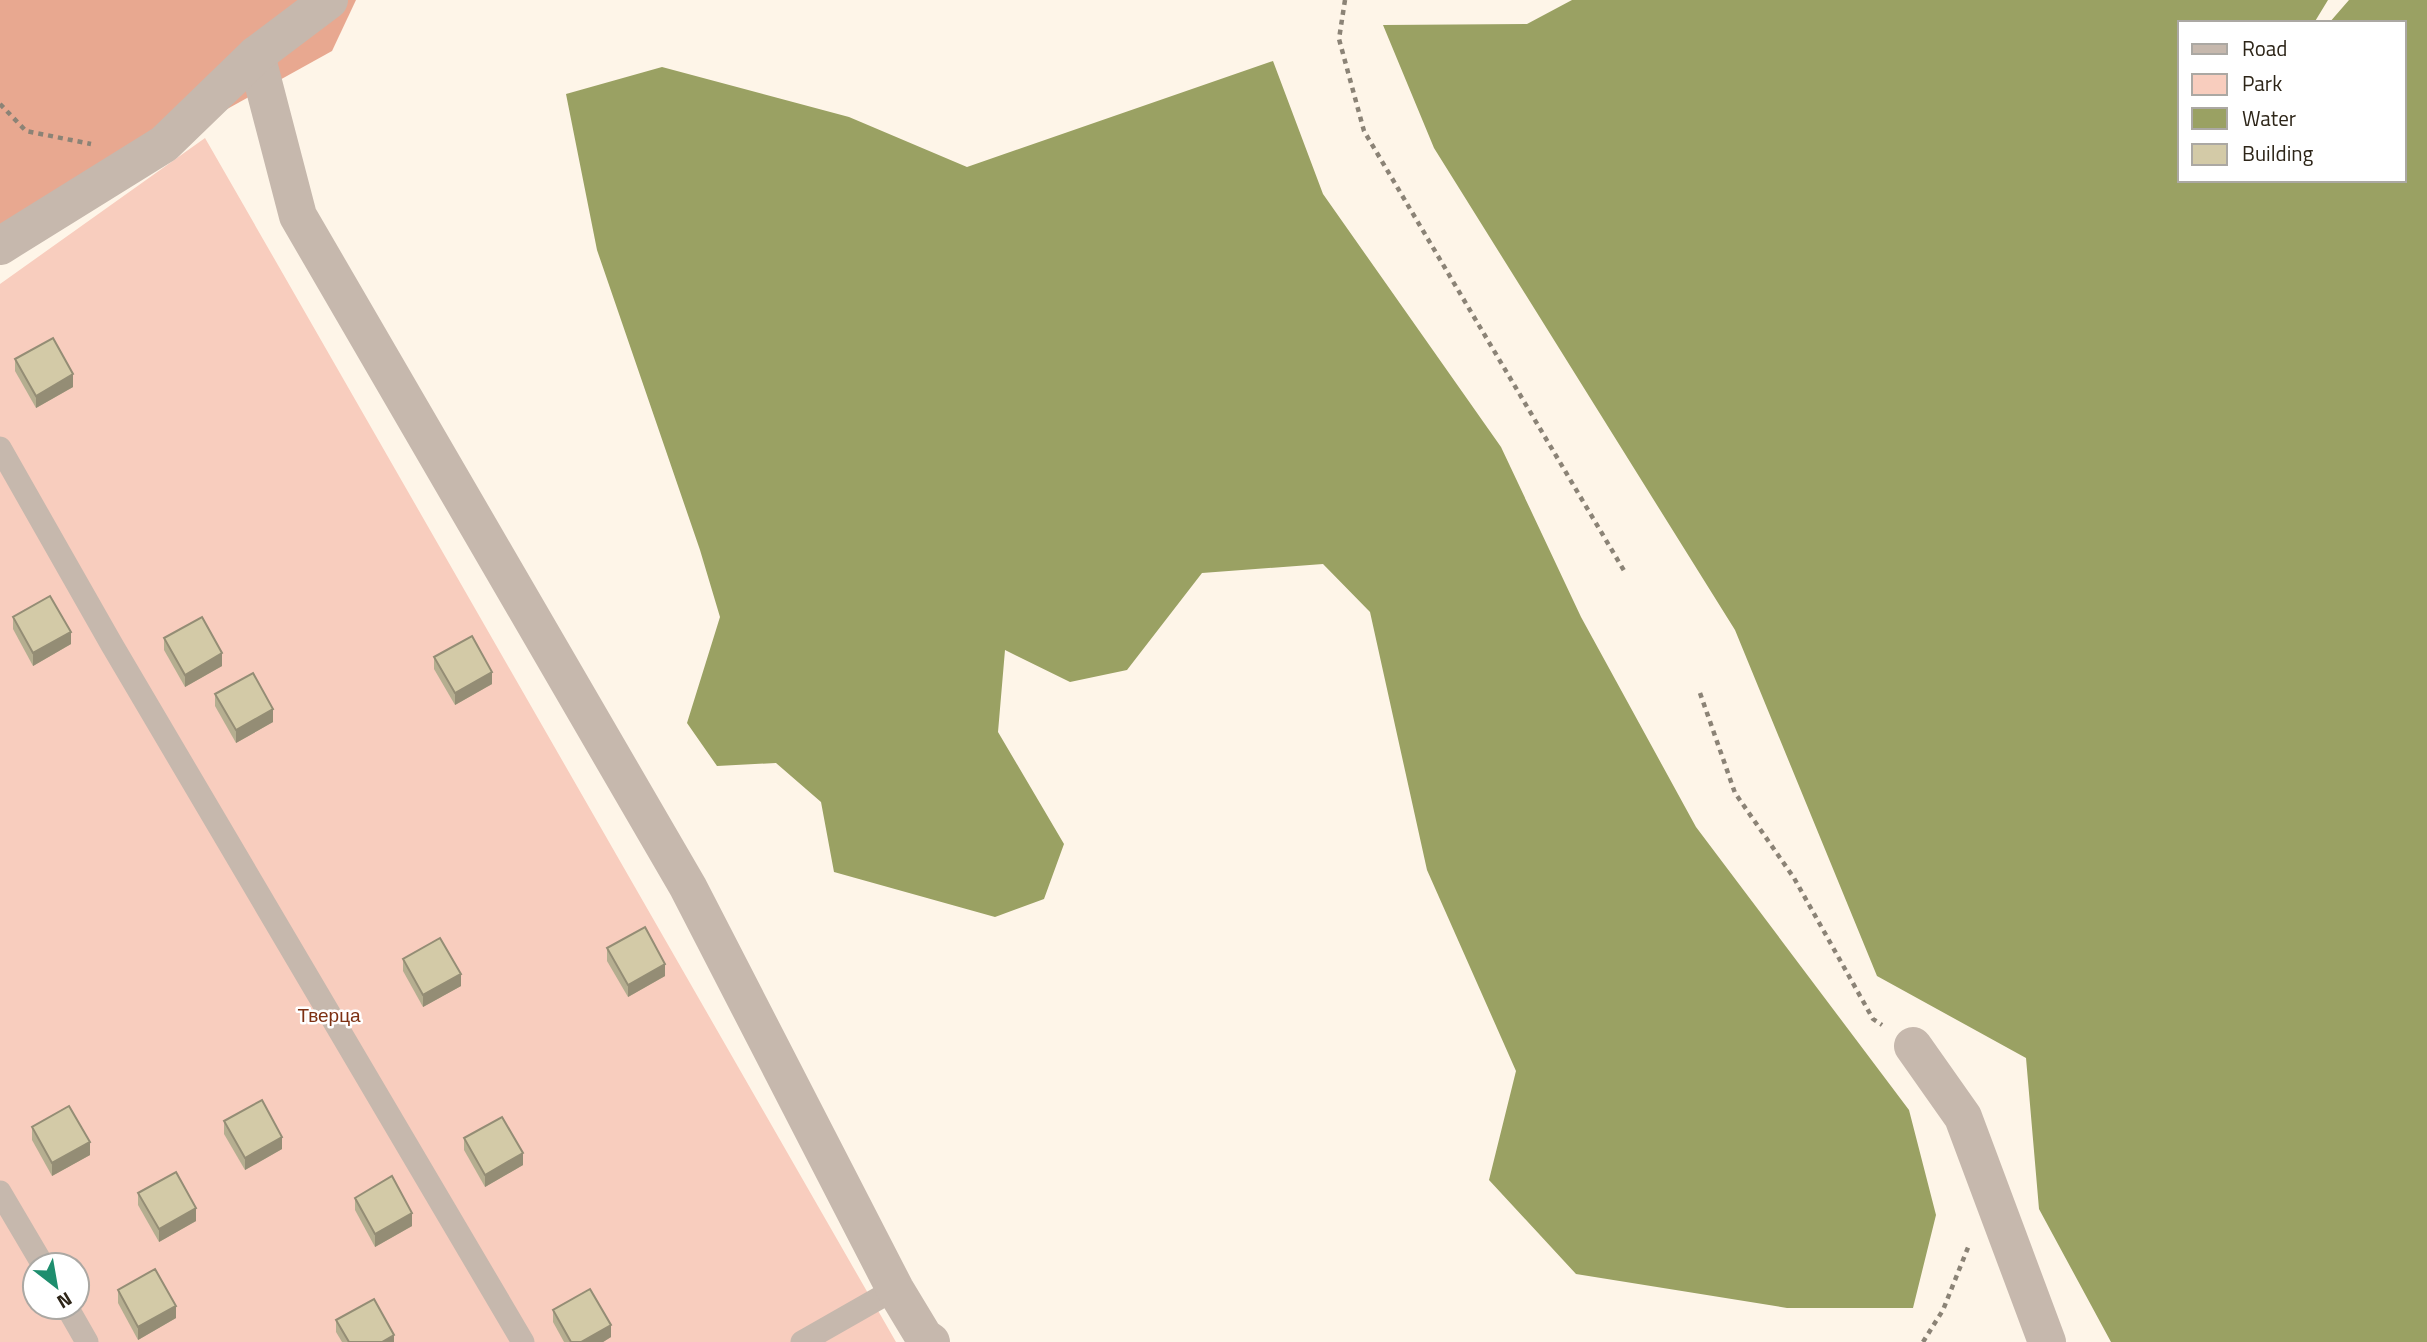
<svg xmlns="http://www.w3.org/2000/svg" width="2427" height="1342" font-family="'Titillium Web',sans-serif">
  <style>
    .green { fill: #f8cdbe; fill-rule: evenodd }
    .forest { fill: #e8a890 }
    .water { fill: #9aa163 }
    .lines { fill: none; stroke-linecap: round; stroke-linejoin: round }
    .path { stroke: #8b8376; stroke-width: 4.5; stroke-dasharray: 5 5; stroke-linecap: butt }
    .lane { stroke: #c6b8ad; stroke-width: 23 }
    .street { stroke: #c6b8ad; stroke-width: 38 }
    .wall { fill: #b5ae90 }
    .shaded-wall { fill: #948d75 }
    .building { fill: #d3caa7; stroke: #948d75; stroke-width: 2 }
    .labels { text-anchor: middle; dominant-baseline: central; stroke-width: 5; stroke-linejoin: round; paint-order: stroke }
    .park-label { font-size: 19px; fill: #7d3113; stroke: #fff }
  </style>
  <rect width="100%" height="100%" fill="#fef5e8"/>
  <path class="green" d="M 205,138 L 896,1342 L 0,1342 L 0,284 ZM 35,1265 L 77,1265 L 77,1307 L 35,1307 Z"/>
  <path class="forest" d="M 0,0 L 356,0 L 332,51 L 0,235 Z"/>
  <g class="water">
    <path d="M 1572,0 L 2328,0 L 2314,23 L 2180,23 L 2180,180 L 2404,180 L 2404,23 L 2329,23 L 2349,0 L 2427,0 L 2427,1342 L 2111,1342 L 2039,1209 L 2026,1058 L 1877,976 L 1735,630 L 1434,148 L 1383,25 L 1527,24 Z"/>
    <path d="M 1273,61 L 1323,194 L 1501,447 L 1581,617 L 1696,827 L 1909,1110 L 1936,1215 L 1913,1308 L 1787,1308 L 1576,1274 L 1489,1180 L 1516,1071 L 1427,870 L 1370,612 L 1323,564 L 1202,573 L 1127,670 L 1070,682 L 1005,650 L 998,732 L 1064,844 L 1044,899 L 995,917 L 834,872 L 821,802 L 776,763 L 717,766 L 687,723 L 720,617 L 700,550 L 597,250 L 566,94 L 662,67 L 849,117 L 967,167 Z"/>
  </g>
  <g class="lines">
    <g class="path">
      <path d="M 1345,0 L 1339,39 L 1364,131 L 1626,574"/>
      <path d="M 0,104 L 26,131 L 91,144"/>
      <path d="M 1700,693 L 1735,793 L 1794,878 L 1873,1019 L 1882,1025"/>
      <path d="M 1923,1342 L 1943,1310 L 1969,1245"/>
    </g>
    <g class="lane">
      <path d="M 0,448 L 112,645 L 523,1342"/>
      <path d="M 0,1192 L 43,1265"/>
      <path d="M 67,1307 L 87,1342"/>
      <path d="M 802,1342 L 895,1289"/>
    </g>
    <g class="street">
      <path d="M 256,55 L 298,216 L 688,887 L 895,1289 L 924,1337 L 931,1342"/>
      <path d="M 0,246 L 164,144 L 256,55 L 329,0"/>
      <path d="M 1913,1046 L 1963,1117 L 2047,1342"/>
    </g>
  </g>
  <g class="wall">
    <path d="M 15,359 L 73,387 L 36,408 L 15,371 Z"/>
    <path d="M 13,617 L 71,644 L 33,666 L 13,629 Z"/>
    <path d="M 164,638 L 222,666 L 185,687 L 164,650 Z"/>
    <path d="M 434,657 L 492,684 L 455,705 L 434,669 Z"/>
    <path d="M 215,694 L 273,722 L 236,743 L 215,706 Z"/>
    <path d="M 607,948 L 665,976 L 628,997 L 607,961 Z"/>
    <path d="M 403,959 L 461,986 L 423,1007 L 403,971 Z"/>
    <path d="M 224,1121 L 282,1149 L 245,1170 L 224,1134 Z"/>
    <path d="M 32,1127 L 90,1155 L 52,1176 L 32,1140 Z"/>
    <path d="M 464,1138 L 523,1165 L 485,1187 L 464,1150 Z"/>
    <path d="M 138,1193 L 196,1221 L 159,1242 L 138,1205 Z"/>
    <path d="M 355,1198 L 412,1226 L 375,1247 L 355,1210 Z"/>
    <path d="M 118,1290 L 176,1318 L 138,1340 L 118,1303 Z"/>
    <path d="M 553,1310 L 611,1337 L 603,1342 L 564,1342 L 553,1322 Z"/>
    <path d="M 336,1320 L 394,1342 L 342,1342 L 336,1332 Z"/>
  </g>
  <g class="shaded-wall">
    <path d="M 73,374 L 73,387 L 36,408 L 36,396 Z"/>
    <path d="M 71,632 L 71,644 L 33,666 L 33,653 Z"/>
    <path d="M 222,653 L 222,666 L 185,687 L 185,675 Z"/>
    <path d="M 492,672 L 492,684 L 455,705 L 455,693 Z"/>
    <path d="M 273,709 L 273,722 L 236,743 L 236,730 Z"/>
    <path d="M 665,964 L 665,976 L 628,997 L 628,985 Z"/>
    <path d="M 461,974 L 461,986 L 423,1007 L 423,995 Z"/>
    <path d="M 282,1137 L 282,1149 L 245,1170 L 245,1158 Z"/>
    <path d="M 90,1142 L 90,1155 L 52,1176 L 52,1163 Z"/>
    <path d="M 523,1153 L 523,1165 L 485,1187 L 485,1175 Z"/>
    <path d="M 196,1208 L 196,1221 L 159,1242 L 159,1229 Z"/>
    <path d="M 412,1213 L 412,1226 L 375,1247 L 375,1234 Z"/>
    <path d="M 176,1306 L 176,1318 L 138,1340 L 138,1327 Z"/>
    <path d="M 611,1325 L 611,1337 L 603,1342 L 581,1342 Z"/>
    <path d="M 394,1335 L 394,1342 L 382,1342 Z"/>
  </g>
  <g class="building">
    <path d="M 53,338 L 73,374 L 36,396 L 15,359 Z"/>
    <path d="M 50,596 L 71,632 L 33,653 L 13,617 Z"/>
    <path d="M 202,617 L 222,653 L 185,675 L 164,638 Z"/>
    <path d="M 472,636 L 492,672 L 455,693 L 434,657 Z"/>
    <path d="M 253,673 L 273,709 L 236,730 L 215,694 Z"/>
    <path d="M 645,927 L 665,964 L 628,985 L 607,948 Z"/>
    <path d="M 440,938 L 461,974 L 423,995 L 403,959 Z"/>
    <path d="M 262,1100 L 282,1137 L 245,1158 L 224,1121 Z"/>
    <path d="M 69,1106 L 90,1142 L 52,1163 L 32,1127 Z"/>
    <path d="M 502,1117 L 523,1153 L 485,1175 L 464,1138 Z"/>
    <path d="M 176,1172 L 196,1208 L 159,1229 L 138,1193 Z"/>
    <path d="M 392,1176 L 412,1213 L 375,1234 L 355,1198 Z"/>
    <path d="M 155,1269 L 176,1306 L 138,1327 L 118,1290 Z"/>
    <path d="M 590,1289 L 611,1325 L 581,1342 L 571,1342 L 553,1310 Z"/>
    <path d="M 374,1299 L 394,1335 L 382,1342 L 349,1342 L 336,1320 Z"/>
  </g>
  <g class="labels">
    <g class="park-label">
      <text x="329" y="1014">Тверца</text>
    </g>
  </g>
  <rect x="2178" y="21" width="228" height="161" fill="#ffffff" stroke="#aba8a3" stroke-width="2"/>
  <rect x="2192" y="44" width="35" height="10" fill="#c6b8ad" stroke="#aba8a3" stroke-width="2"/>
  <text x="2242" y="56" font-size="21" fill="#2d2518">Road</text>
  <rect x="2192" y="74" width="35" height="21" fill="#f8cdbe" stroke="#aba8a3" stroke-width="2"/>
  <text x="2242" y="91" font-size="21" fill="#2d2518">Park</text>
  <rect x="2192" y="108" width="35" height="21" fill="#9aa163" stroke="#aba8a3" stroke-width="2"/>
  <text x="2242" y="126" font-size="21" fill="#2d2518">Water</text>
  <rect x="2192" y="144" width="35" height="21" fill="#d3caa7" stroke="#aba8a3" stroke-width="2"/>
  <text x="2242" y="161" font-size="21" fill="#2d2518">Building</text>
  <g transform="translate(56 1286) rotate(149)"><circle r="33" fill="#ffffff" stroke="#aba8a3" stroke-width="2"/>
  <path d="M0-5L12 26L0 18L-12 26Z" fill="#1e8e6e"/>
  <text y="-10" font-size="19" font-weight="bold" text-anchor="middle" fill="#2d2518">N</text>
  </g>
</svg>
